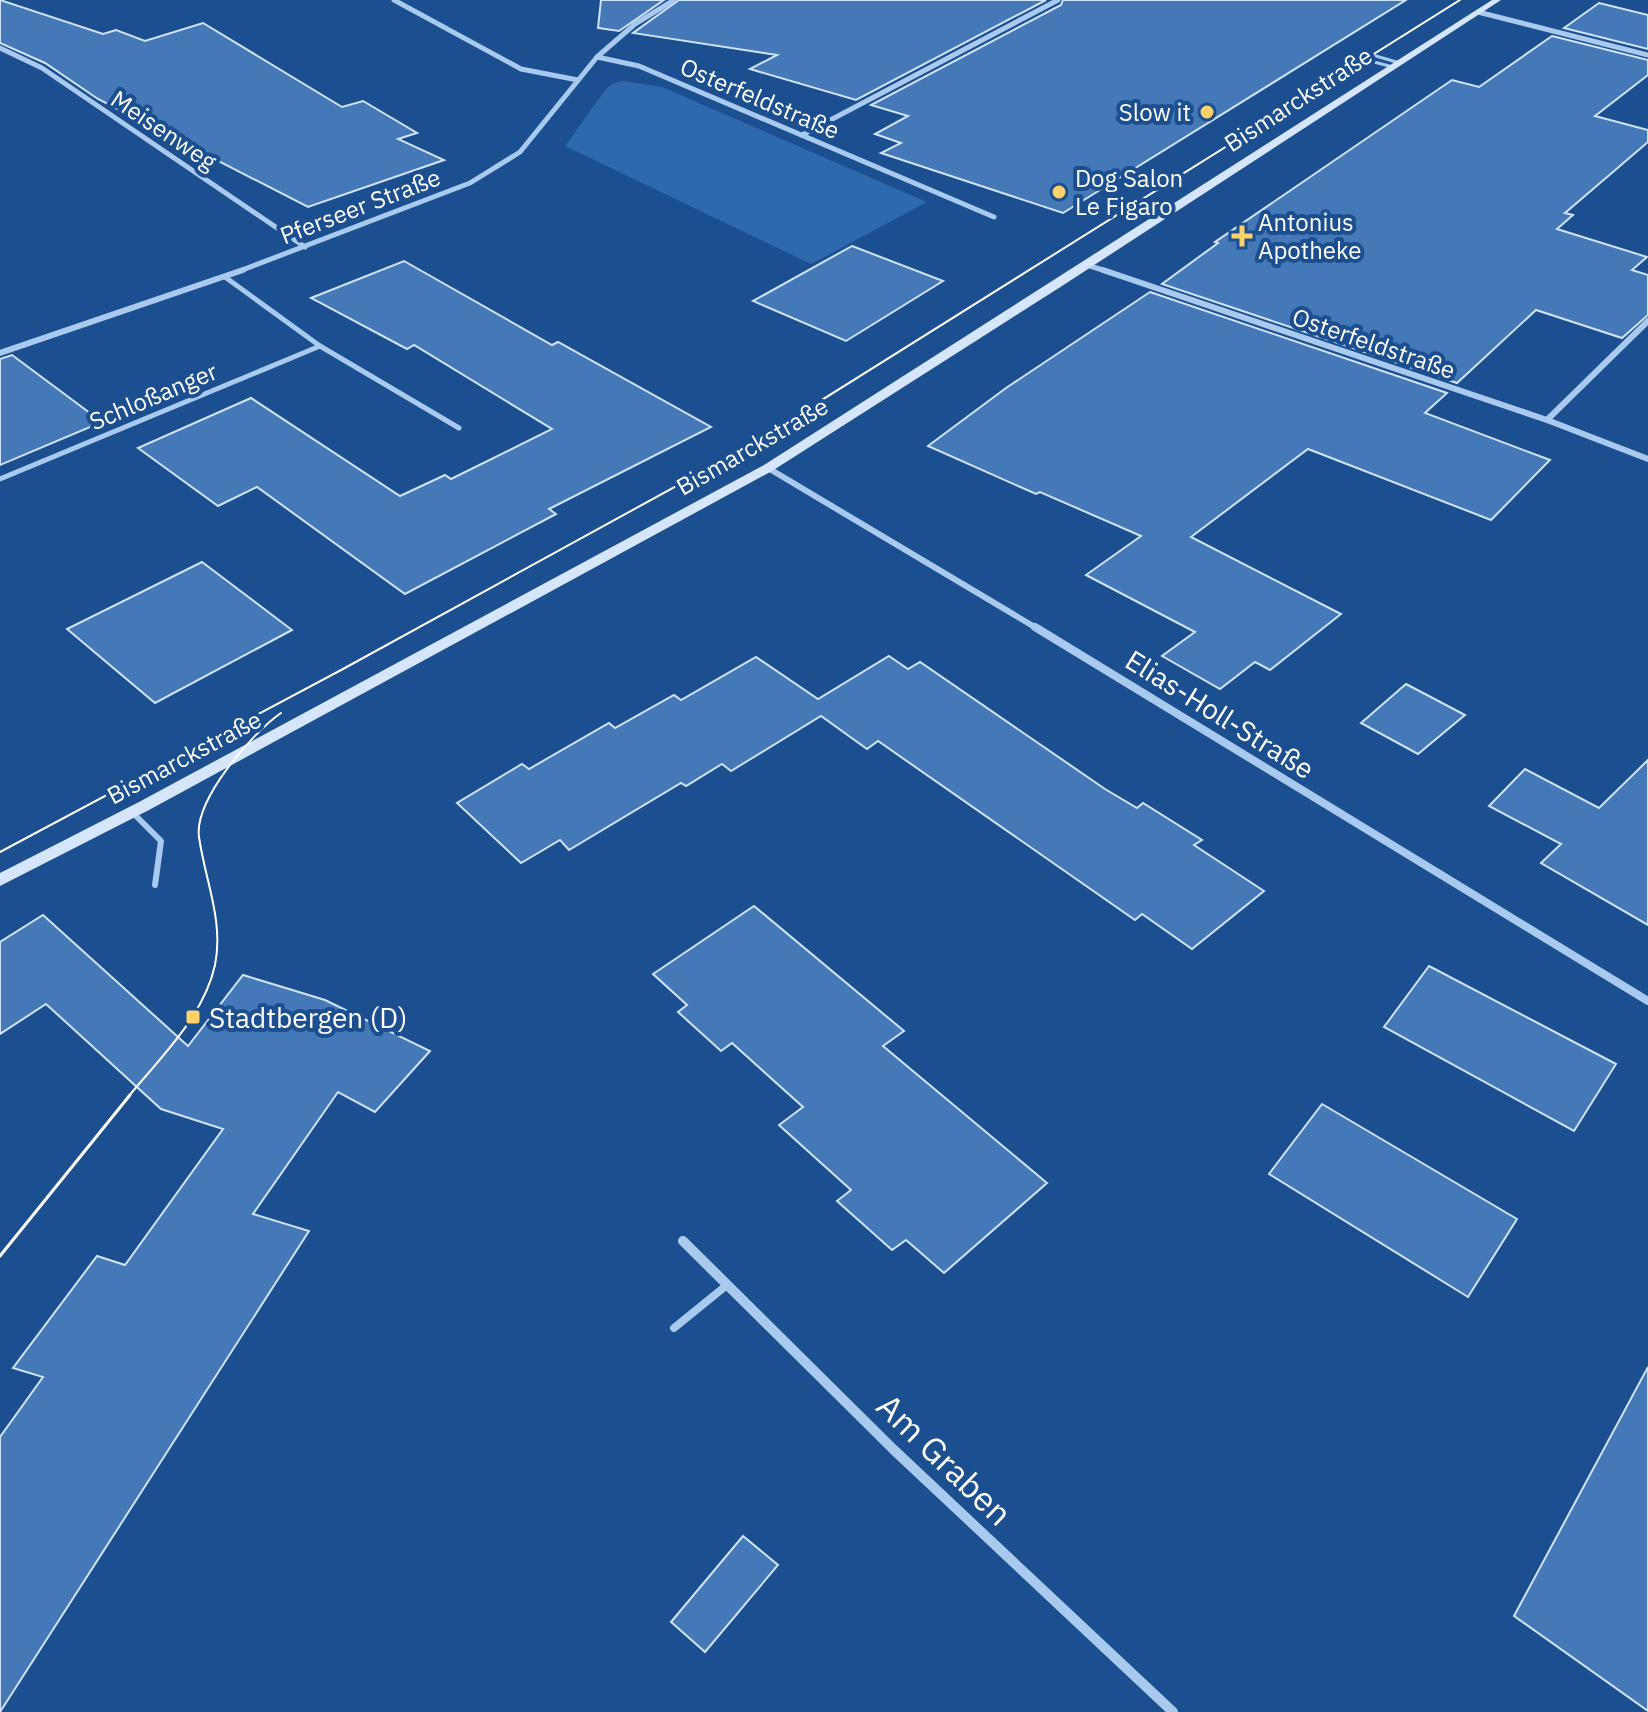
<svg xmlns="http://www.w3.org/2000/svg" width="1648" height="1712" font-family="'IBM Plex Sans',sans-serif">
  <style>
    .green { fill: #2e69ad }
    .building { fill: #4478b7; stroke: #cfe3fa; stroke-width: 2 }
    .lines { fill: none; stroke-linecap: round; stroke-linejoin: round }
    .lane-far3 { stroke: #a9c9ee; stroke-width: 3 }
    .lane-far2 { stroke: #a9c9ee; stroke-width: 5 }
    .lane-far1 { stroke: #a9c9ee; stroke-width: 6 }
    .lane { stroke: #a9c9ee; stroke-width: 8 }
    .street-far3 { stroke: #a9c9ee; stroke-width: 5 }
    .street-far2 { stroke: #a9c9ee; stroke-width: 6 }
    .street-far1 { stroke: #a9c9ee; stroke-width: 8 }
    .street { stroke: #a9c9ee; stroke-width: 10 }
    .secondary { fill: #d6e6fa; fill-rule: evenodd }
    .tram-far1 { stroke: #fff; stroke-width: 2 }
    .tram { stroke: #fff; stroke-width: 3 }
    .poi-dot { fill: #ffd166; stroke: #1b4f8f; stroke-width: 3 }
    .labels { text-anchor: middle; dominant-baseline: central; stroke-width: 8; stroke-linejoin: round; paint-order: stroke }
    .far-street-label { font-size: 24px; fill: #fff; stroke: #1b4f8f }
    .far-poi-label { font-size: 24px; fill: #fff; stroke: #1b4f8f; text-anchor: start }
    .street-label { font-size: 28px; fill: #fff; stroke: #1b4f8f }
    .poi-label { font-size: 28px; fill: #fff; stroke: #1b4f8f; text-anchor: start }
    .near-street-label { font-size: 34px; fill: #fff; stroke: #1b4f8f }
  </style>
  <rect width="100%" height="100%" fill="#1b4f8f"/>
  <path class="green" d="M 623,81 L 662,87 L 927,202 L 811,264 L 565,146 L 606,89 L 612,84 Z"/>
  <g class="building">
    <path d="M 0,0 L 103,34 L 116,30 L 145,41 L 203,23 L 342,107 L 363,101 L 417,133 L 398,139 L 444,160 L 308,207 L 98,99 L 45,63 L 0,43 Z"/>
    <path d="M 601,0 L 664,0 L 619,31 L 598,28 Z"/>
    <path d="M 679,0 L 1046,0 L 856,100 L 750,69 L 777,55 L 633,33 Z"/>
    <path d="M 1063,0 L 1406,0 L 1063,213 L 881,153 L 901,143 L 875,134 L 908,116 L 871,105 L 1061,5 Z"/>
    <path d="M 1599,3 L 1648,15 L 1648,49 L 1564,28 Z"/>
    <path d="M 1552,36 L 1648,60 L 1648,75 L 1595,116 L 1648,130 L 1648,142 L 1565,213 L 1573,215 L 1557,229 L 1647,257 L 1632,270 L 1648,275 L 1648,315 L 1622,338 L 1536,310 L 1457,383 L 1162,284 L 1218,243 L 1215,242 L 1452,80 L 1479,87 Z"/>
    <path d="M 852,246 L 943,281 L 846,341 L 753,301 Z"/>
    <path d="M 404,261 L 552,345 L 558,342 L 711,427 L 549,509 L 556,514 L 405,594 L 257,487 L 218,506 L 138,448 L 251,398 L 400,496 L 445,475 L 451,479 L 552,429 L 414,345 L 407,349 L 311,298 Z"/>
    <path d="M 1150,292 L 1447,393 L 1425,413 L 1550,460 L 1491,520 L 1308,449 L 1191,537 L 1341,614 L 1270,670 L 1255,662 L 1220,689 L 1162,656 L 1195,632 L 1086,575 L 1141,536 L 1040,492 L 1036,494 L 928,446 L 1006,388 Z"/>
    <path d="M 12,355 L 102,422 L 0,465 L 0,359 Z"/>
    <path d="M 202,562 L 292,630 L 155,703 L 67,629 Z"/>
    <path d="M 889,656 L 908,669 L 920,662 L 1105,789 L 1137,808 L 1143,803 L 1202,840 L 1194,845 L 1264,891 L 1192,949 L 1142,914 L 1135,920 L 878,741 L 867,749 L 821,716 L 731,771 L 722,764 L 686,786 L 681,783 L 569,850 L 560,840 L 521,863 L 457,803 L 522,764 L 529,769 L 609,723 L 615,728 L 674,695 L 681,700 L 756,657 L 818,699 Z"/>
    <path d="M 1406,684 L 1465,715 L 1418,754 L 1361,723 Z"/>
    <path d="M 1648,760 L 1648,925 L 1541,863 L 1561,844 L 1489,806 L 1525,769 L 1599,808 Z"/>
    <path d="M 754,906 L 904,1031 L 883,1046 L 1047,1183 L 944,1273 L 906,1240 L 892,1250 L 837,1201 L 851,1190 L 779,1125 L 803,1107 L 732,1043 L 721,1051 L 678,1012 L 687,1005 L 653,974 Z"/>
    <path d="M 43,915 L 188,1046 L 243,975 L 325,1000 L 430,1051 L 375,1112 L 338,1092 L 253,1214 L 309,1231 L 0,1712 L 0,1437 L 43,1377 L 13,1368 L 97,1256 L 125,1265 L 223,1129 L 161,1109 L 46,1004 L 0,1034 L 0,942 Z"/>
    <path d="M 1429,966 L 1616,1064 L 1574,1131 L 1384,1027 Z"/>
    <path d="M 1322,1104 L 1517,1219 L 1468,1297 L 1269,1174 Z"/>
    <path d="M 1648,1367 L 1648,1711 L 1514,1616 Z"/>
    <path d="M 743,1536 L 778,1565 L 705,1652 L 671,1622 Z"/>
  </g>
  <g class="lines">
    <g class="lane-far3">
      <path d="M 1362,52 L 1400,63"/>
      <path d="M 1355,57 L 1393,67"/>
    </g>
    <g class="lane-far2">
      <path d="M 320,346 L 459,428"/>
      <path d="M 0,479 L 320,346 L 225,277"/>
    </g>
    <path class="lane-far1" d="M 132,812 L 161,841 L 155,885"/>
    <path class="lane" d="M 674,1328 L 727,1285"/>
    <g class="street-far3">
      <path d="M 394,0 L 521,69 L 578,80"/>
      <path d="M 1478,12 L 1648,55"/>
      <path d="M 0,48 L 42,68 L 305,247"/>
      <path d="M 597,57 L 639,66 L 994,217"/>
      <path d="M 802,135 L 1058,0"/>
      <path d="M 1087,265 L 1109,272"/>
      <path d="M 237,272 L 470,183 L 520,152 L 597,57 L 635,24 L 674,0"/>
    </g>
    <g class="street-far2">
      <path d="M 1103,270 L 1547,420 L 1648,459"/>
      <path d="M 0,353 L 243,270"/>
      <path d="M 1547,420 L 1648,321"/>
      <path d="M 768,468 L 1038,629"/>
    </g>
    <path class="street-far1" d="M 1035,627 L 1648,1001"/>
    <path class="street" d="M 683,1241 L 894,1450 L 1173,1712"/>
    <path class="secondary" d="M 1492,0 L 1501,0 L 1062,286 L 772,471 L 149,810 L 0,886 L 0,873 L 139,802 L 764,465 Z"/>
    <g class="tram-far1">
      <path d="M 0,852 L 343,669 L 742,450 L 1460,0"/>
      <path d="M 128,1097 C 160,1058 204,1016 215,965 C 224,921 205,880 199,837 C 194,800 252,733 281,713"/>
    </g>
    <path class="tram" d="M 0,1256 L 130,1095"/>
  </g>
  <g class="poi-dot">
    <circle cx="1207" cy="112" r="8"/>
    <circle cx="1059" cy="192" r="8"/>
    <path d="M1238 224h8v8h8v8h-8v8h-8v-8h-8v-8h8z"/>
    <rect x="185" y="1009" width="16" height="16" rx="4"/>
  </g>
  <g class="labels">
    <g class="far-street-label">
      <text transform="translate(760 98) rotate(23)">Osterfeldstraße</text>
      <text transform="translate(1298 99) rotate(-33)">Bismarckstraße</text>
      <text transform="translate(164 130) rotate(34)">Meisenweg</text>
      <text transform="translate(360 206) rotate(-21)">Pferseer Straße</text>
      <text transform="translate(1374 343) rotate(19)">Osterfeldstraße</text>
      <text transform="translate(153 396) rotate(-23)">Schloßanger</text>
      <text transform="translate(752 446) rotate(-30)">Bismarckstraße</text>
      <text transform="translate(184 757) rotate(-28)">Bismarckstraße</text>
    </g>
    <g class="far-poi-label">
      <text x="1191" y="112" text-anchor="end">Slow it</text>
      <text x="1075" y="178">Dog Salon<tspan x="1075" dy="28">Le Figaro</tspan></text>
      <text x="1258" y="222">Antonius<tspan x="1258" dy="28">Apotheke</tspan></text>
    </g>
    <g class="street-label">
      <text transform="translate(1220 714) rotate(32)">Elias-Holl-Straße</text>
    </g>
    <g class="poi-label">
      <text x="209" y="1017">Stadtbergen (D)</text>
    </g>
    <g class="near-street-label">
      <text transform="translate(945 1459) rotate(44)">Am Graben</text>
    </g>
  </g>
</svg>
